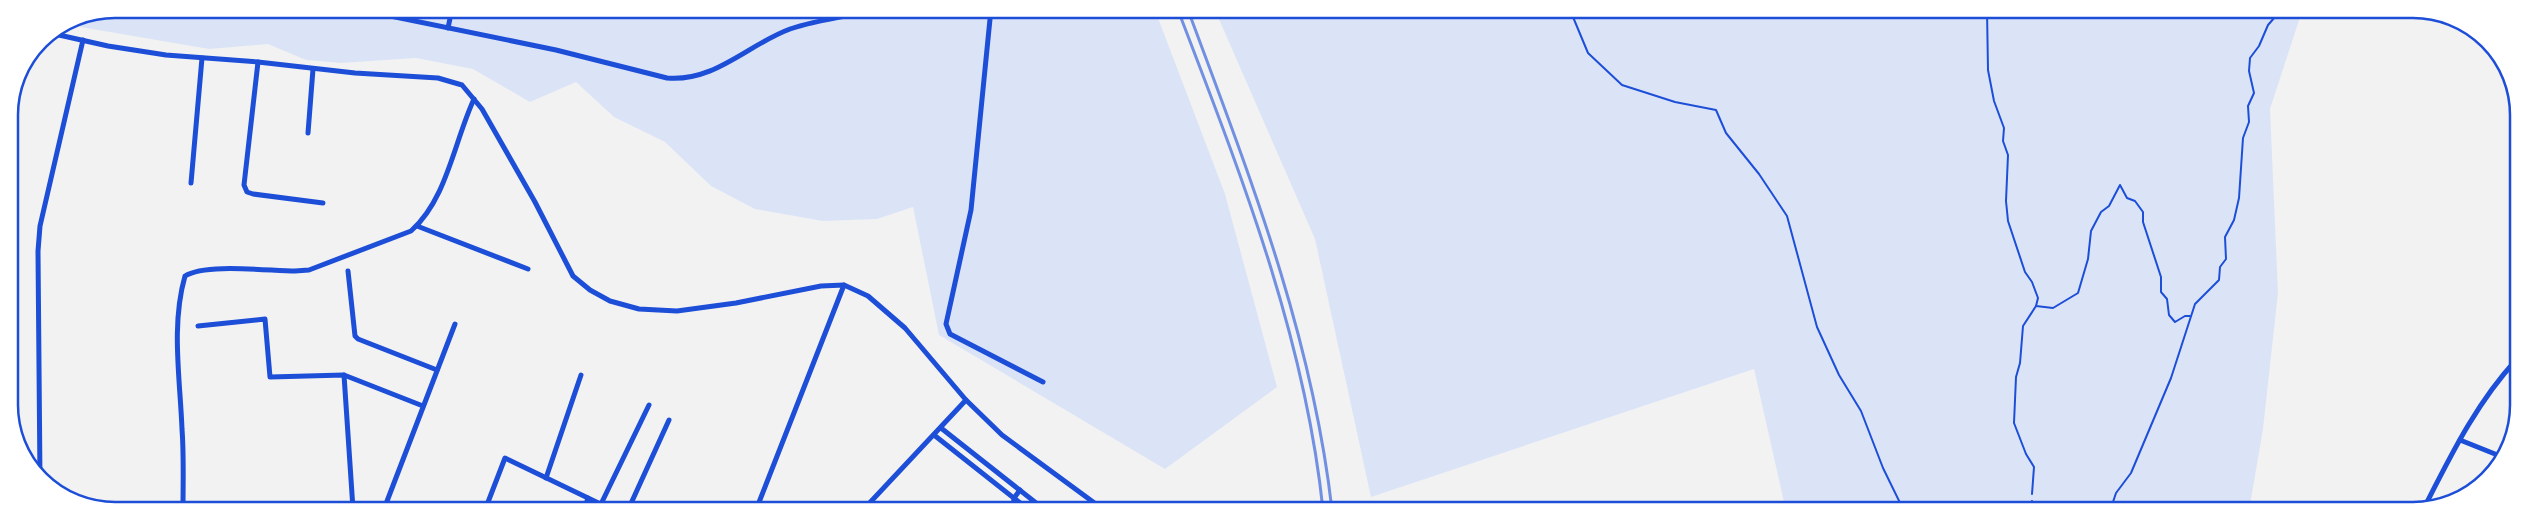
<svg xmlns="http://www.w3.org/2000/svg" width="2528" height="520" font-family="'Alegreya Sans',sans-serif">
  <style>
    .green { fill: #dbe4f7 }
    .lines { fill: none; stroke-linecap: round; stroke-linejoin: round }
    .path { stroke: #1d4ed8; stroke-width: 2 }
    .minor { stroke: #1d4ed8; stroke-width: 5 }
    .rail { stroke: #7290e2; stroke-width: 3 }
    .rim { fill: none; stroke: #1d4ed8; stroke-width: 2.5 }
  </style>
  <rect width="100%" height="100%" fill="#f2f2f2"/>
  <g class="green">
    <path d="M 115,9 L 1155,10 L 1225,194 L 1277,387 L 1165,469 L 939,335 L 913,207 L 877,219 L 823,221 L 755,209 L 711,186 L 665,142 L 614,117 L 576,82 L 530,102 L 473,69 L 416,58 L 341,63 L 306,60 L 268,44 L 209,49 L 63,24 L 74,17 Z"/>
    <path d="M 1215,10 L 2302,11 L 2270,109 L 2278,293 L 2263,429 L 2249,511 L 1786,511 L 1754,369 L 1371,497 L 1315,239 Z"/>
  </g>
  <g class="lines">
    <g class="path">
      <path d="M 1574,10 L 1573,17 L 1588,53 L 1622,85 L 1675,102 L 1716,110 L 1726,133 L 1759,174 L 1787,216 L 1817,327 L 1839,375 L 1861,411 L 1883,468 L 1904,511"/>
      <path d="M 1987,10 L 1988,70 L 1994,101 L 2004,128 L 2003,141 L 2008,155 L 2006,201 L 2008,221 L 2025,272 L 2032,282 L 2038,298 L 2036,306 L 2053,308 L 2078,293 L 2088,259 L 2091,231 L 2101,212 L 2109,206 L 2120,185 L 2127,198 L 2135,201 L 2143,212 L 2143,222 L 2161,277 L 2161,292 L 2167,299 L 2169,315 L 2175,322 L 2185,316 L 2190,316"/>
      <path d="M 2032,494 L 2034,467 L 2026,454 L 2014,423 L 2016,377 L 2020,363 L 2023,326 L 2036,306"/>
      <path d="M 2032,501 L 2033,511"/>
      <path d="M 2110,511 L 2116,493 L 2131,473 L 2171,378 L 2195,304 L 2219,280 L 2220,267 L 2226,259 L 2225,237 L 2234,220 L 2239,198 L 2243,138 L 2249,122 L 2248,106 L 2254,93 L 2249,71 L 2250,58 L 2259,46 L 2268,25 L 2275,17 L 2276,11"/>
    </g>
    <g class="minor">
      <path d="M 356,9 L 556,50 L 667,78 C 715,82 747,45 790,29 C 819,19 852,16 881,9"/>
      <path d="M 991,9 L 971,210 L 946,324 L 950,334 L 1043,382"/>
      <path d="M 448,28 L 452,9"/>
      <path d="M 50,33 L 108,46 L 166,55 L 258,62 L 355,73 L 438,78 L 462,85 L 482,109 L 535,202 L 573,276 L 590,290 L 610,301 L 639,309 L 677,311 L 736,303 L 821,286 L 844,285 L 868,296 L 905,328 L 966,400 L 1002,435 L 1104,510"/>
      <path d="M 258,62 L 244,185 L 247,192 L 253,194 L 323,203"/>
      <path d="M 308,133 L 313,69"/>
      <path d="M 191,183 L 202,58"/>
      <path d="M 417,226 L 528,269"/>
      <path d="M 348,271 L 355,336 L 358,339 L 437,370"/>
      <path d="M 198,326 L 265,319 L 270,377 L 344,375 L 423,406"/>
      <path d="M 2510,367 L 2517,370"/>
      <path d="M 344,375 L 353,509"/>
      <path d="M 941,428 L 1045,510"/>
      <path d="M 934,435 L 1029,510"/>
      <path d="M 2460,440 L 2500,456"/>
      <path d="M 546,478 L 581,375"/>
      <path d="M 40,480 L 38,251 L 40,226 L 83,40"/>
      <path d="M 601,504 L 649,405"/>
      <path d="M 183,509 C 183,483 184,455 182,429 C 180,378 171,325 185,276 C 205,263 270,271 295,271 L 309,270 L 411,231 C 447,199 454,142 474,99"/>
      <path d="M 384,509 L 455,324"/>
      <path d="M 485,510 L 505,458 L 613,510"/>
      <path d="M 584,510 L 588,498"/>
      <path d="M 628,510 L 669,420"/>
      <path d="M 756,510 L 844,285"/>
      <path d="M 863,510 L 966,400"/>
      <path d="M 1013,510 L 1014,498 L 1020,490"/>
      <path d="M 2423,510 C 2450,457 2476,403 2517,359"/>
    </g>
    <g class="rail">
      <path d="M 1178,10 C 1240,172 1305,336 1323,510"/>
      <path d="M 1188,10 C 1249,174 1312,334 1332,510"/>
    </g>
  </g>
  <path d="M0 0H2528V520H0ZM115 18H2413A97 97 0 0 1 2510 115V405A97 97 0 0 1 2413 502H115A97 97 0 0 1 18 405V115A97 97 0 0 1 115 18Z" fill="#fff" fill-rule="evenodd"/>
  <path class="rim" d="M115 18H2413A97 97 0 0 1 2510 115V405A97 97 0 0 1 2413 502H115A97 97 0 0 1 18 405V115A97 97 0 0 1 115 18Z"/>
</svg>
